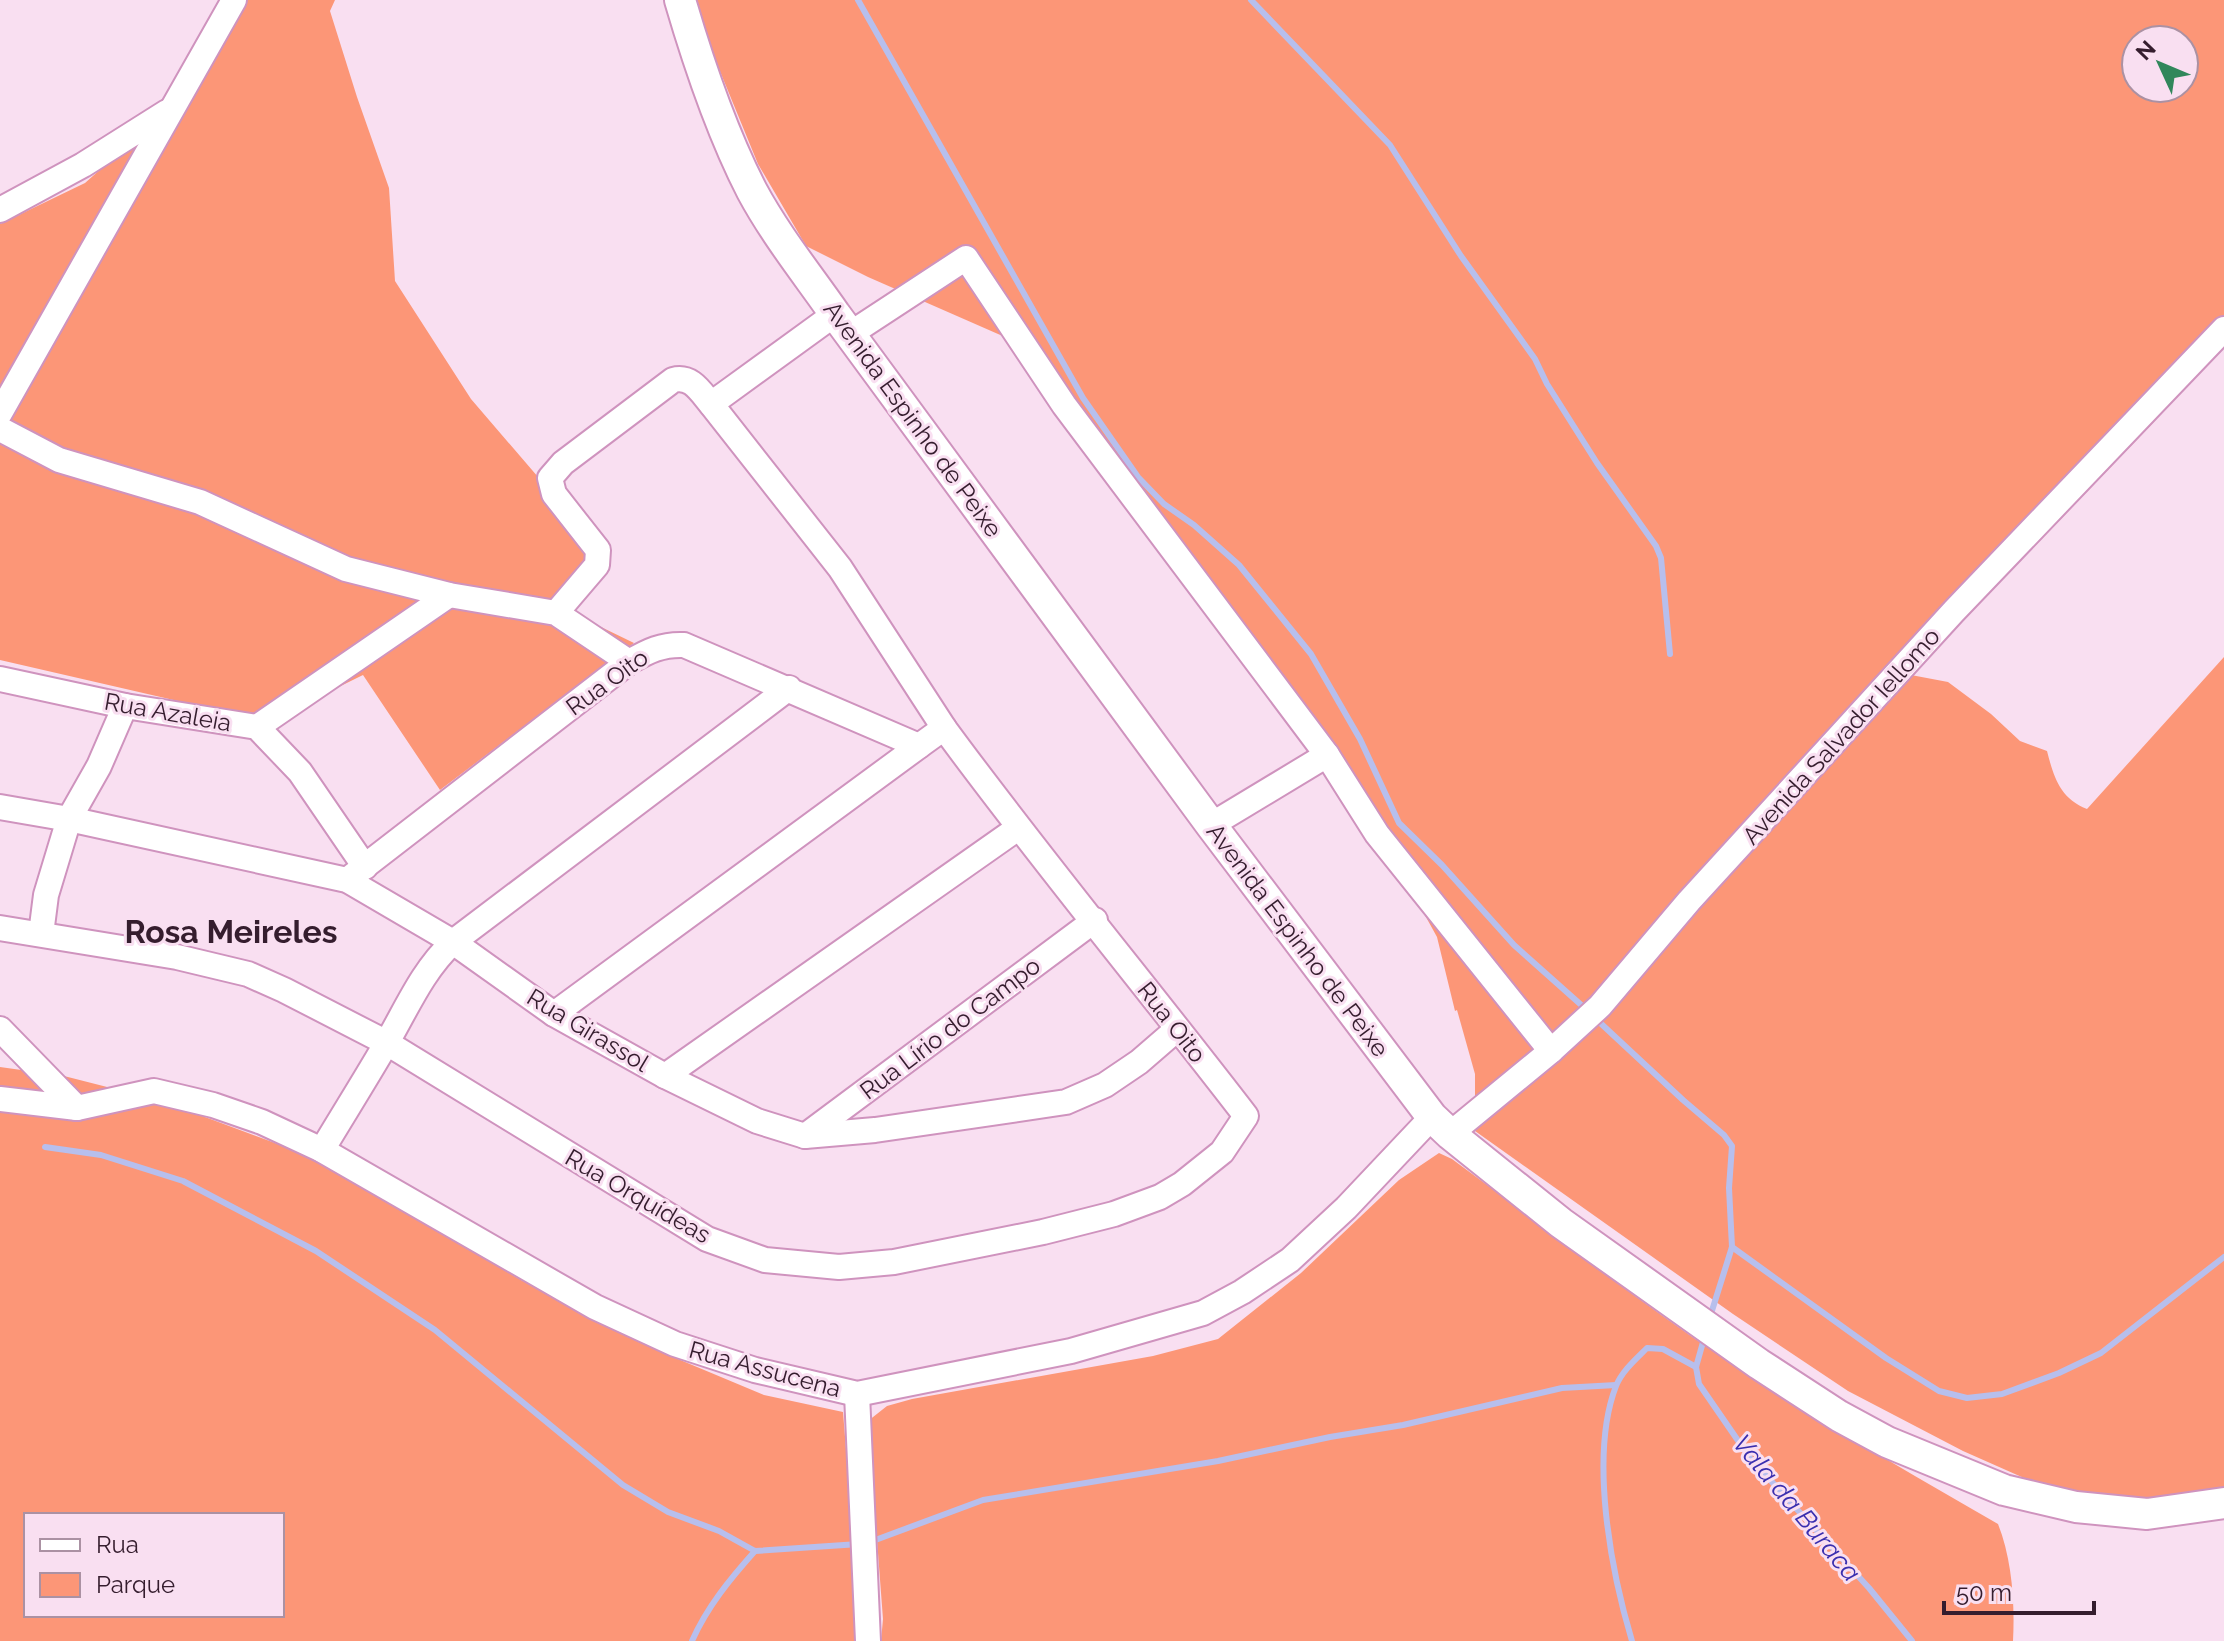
<svg xmlns="http://www.w3.org/2000/svg" width="2224" height="1641" font-family="Raleway,sans-serif">
  <style>
    .green { fill: #fc9677; fill-rule: evenodd }
    .lines { fill: none; stroke-linecap: round; stroke-linejoin: round }
    .stream { stroke: #b7bfed; stroke-width: 6 }
    .minor-casing { stroke: #cf93be; stroke-width: 28 }
    .tertiary-casing { stroke: #cf93be; stroke-width: 34 }
    .minor { stroke: #fff; stroke-width: 24 }
    .tertiary { stroke: #fff; stroke-width: 30 }
    .labels { text-anchor: middle; dominant-baseline: central; stroke-width: 6; stroke-linejoin: round; paint-order: stroke }
    .street-label { font-size: 24px; fill: #351d2e; stroke: #f9dff1 }
    .water-label { font-size: 26px; font-style: italic; fill: #3a2faf; stroke: #f9dff1 }
    .district-label { font-size: 32px; font-weight: bold; fill: #351d2e; stroke: #f9dff1 }
  </style>
  <rect width="100%" height="100%" fill="#f9dff1"/>
  <g class="green">
    <path d="M 244,0 L 335,0 L 330,11 L 357,97 L 389,188 L 395,281 L 471,399 L 605,555 L 566,610 L 634,643 L 440,790 L 363,675 L 286,713 L 260,720 L 0,660 L 0,224 L 85,183 L 147,128 Z"/>
    <path d="M 695,0 L 2224,0 L 2224,345 L 2150,426 L 1911,675 L 1948,682 L 1991,714 L 2020,741 L 2047,751 C 2054,778 2060,798 2087,809 L 2224,657 L 2224,1489 L 2151,1504 L 2077,1494 L 2033,1482 L 1963,1451 L 1848,1391 L 1733,1314 L 1475,1131 L 1475,1074 L 1457,1010 L 1455,1011 L 1437,937 L 1389,850 L 1014,341 L 868,277 L 806,246 L 758,164 L 701,25 ZM 2136,40 L 2184,40 L 2184,88 L 2136,88 Z"/>
    <path d="M 0,1067 L 64,1076 L 162,1101 L 294,1150 L 388,1201 L 521,1280 L 654,1349 L 764,1395 L 843,1412 L 860,1621 L 857,1641 L 0,1641 ZM 26,1515 L 282,1515 L 282,1615 L 26,1615 Z"/>
    <path d="M 1439,1153 L 1452,1159 C 1542,1225 1629,1295 1722,1357 C 1811,1417 1905,1470 1998,1524 C 2012,1559 2015,1603 2013,1641 L 881,1641 L 883,1619 L 868,1421 L 887,1406 L 912,1399 L 1153,1356 L 1218,1339 L 1301,1273 L 1399,1180 Z"/>
  </g>
  <g class="lines">
    <g class="stream">
      <path d="M 858,0 L 1083,398 L 1138,477 L 1164,504 L 1194,525 L 1239,565 L 1311,654 L 1360,739 L 1399,823 L 1442,865 L 1514,945 L 1588,1011"/>
      <path d="M 1251,0 L 1390,145 L 1461,256 L 1535,359 L 1547,384 L 1597,463 L 1656,546 L 1661,558 L 1670,654"/>
      <path d="M 1596,1019 L 1683,1100 L 1724,1135 L 1732,1146 L 1729,1188 L 1732,1247 L 1710,1317"/>
      <path d="M 45,1147 L 101,1155 L 183,1181 L 316,1251 L 435,1330 L 623,1485 L 668,1512 L 719,1531 L 755,1551 L 859,1544"/>
      <path d="M 1732,1247 L 1886,1358 L 1939,1391 L 1967,1398 L 2002,1394 L 2059,1373 L 2101,1353 L 2224,1257"/>
      <path d="M 1705,1335 L 1696,1367 L 1699,1384 L 1750,1458 L 1869,1588 L 1912,1641"/>
      <path d="M 870,1542 L 983,1500 L 1218,1461 L 1330,1437 L 1403,1425 L 1562,1388 L 1616,1385"/>
      <path d="M 692,1641 C 707,1607 730,1579 755,1551"/>
      <path d="M 1632,1641 C 1611,1571 1589,1456 1616,1386 C 1622,1371 1636,1359 1647,1348 L 1663,1349 L 1696,1367"/>
    </g>
    <g class="minor-casing">
      <g id="minor">
        <path d="M 0,210 L 83,165 L 167,112"/>
        <path d="M 850,334 L 966,258 L 1064,405 L 1327,755 L 1377,834 L 1551,1051"/>
        <path d="M 711,404 L 835,314"/>
        <path d="M 0,413 L 234,0"/>
        <path d="M 0,429 L 59,460 L 200,502 L 346,569 L 449,595 L 556,613 L 629,662"/>
        <path d="M 556,613 L 597,565 L 598,550 L 554,494 L 550,478 L 563,463 L 673,380 C 691,375 700,391 711,404 L 840,568 L 944,728"/>
        <path d="M 0,679 L 125,706 L 257,727 L 300,772 L 365,867"/>
        <path d="M 257,727 L 449,595"/>
        <path d="M 0,807 L 69,819 L 347,880 L 453,942 L 554,1014 L 665,1076 L 757,1121 L 805,1136 L 875,1130 L 1066,1102 L 1105,1085 L 1139,1062 L 1176,1030"/>
        <path d="M 1211,825 L 1327,755"/>
        <path d="M 0,928 L 177,957 L 248,974 L 284,990 L 387,1043 L 707,1239 L 765,1260 L 839,1267 L 894,1262 L 1043,1232 L 1114,1214 L 1160,1197 L 1182,1184 L 1222,1152 L 1246,1116 C 1146,986 1041,860 944,728 L 919,746 L 684,645 C 662,644 648,651 629,662 L 347,880"/>
        <path d="M 41,934 L 46,895 L 69,819 L 99,766 L 125,706"/>
        <path d="M 554,1014 L 919,746"/>
        <path d="M 0,1029 L 77,1108"/>
        <path d="M 665,1076 L 1018,828"/>
        <path d="M 0,1099 L 77,1108 L 154,1091 L 213,1105 L 262,1122 L 322,1150 L 595,1307 L 675,1344 L 755,1370 L 857,1394 L 1071,1351 L 1203,1313 L 1242,1292 L 1290,1260 L 1346,1208 L 1432,1117"/>
        <path d="M 1450,1134 L 1551,1051 L 1600,1006 L 1689,901 L 1954,611 L 2224,329"/>
        <path d="M 805,1136 L 1095,920"/>
        <path d="M 322,1150 C 343,1115 365,1080 386,1044 C 407,1008 422,971 453,942 L 789,688"/>
        <path d="M 857,1394 L 868,1641"/>
      </g>
    </g>
    <g class="tertiary-casing">
      <path id="tertiary" d="M 680,0 C 699,65 721,131 752,191 C 775,234 807,274 835,314 L 1211,825 L 1432,1117 L 1450,1134 L 1561,1223 L 1759,1364 L 1839,1416 L 1887,1442 L 2004,1490 L 2076,1507 L 2147,1514 L 2224,1503"/>
    </g>
    <use href="#minor" class="minor"/>
    <use href="#tertiary" class="tertiary"/>
  </g>
  <g class="labels">
    <g class="street-label">
      <text transform="translate(913 419) rotate(54)">Avenida Espinho de Peixe</text>
      <text transform="translate(607 682) rotate(-36)">Rua Oito</text>
      <text transform="translate(168 712) rotate(10)">Rua Azaleia</text>
      <text transform="translate(1841 736) rotate(-48)">Avenida Salvador Iellomo</text>
      <text transform="translate(1298 940) rotate(53)">Avenida Espinho de Peixe</text>
      <text transform="translate(1172 1022) rotate(52)">Rua Oito</text>
      <text transform="translate(950 1028) rotate(-37)">Rua Lírio do Campo</text>
      <text transform="translate(588 1030) rotate(31)">Rua Girassol</text>
      <text transform="translate(638 1196) rotate(30)">Rua Orquídeas</text>
      <text transform="translate(765 1369) rotate(15)">Rua Assucena</text>
    </g>
    <g class="water-label">
      <text transform="translate(1797 1508) rotate(50)">Vala da Buraca</text>
    </g>
    <g class="district-label">
      <text x="231" y="931">Rosa Meireles</text>
    </g>
  </g>
  <rect x="24" y="1513" width="260" height="104" fill="#f9dff1" stroke="#ab91a3" stroke-width="2"/>
  <rect x="40" y="1539" width="40" height="12" fill="#ffffff" stroke="#ab91a3" stroke-width="2"/>
  <text x="96" y="1553" font-size="24" fill="#351d2e">Rua</text>
  <rect x="40" y="1573" width="40" height="24" fill="#fc9677" stroke="#ab91a3" stroke-width="2"/>
  <text x="96" y="1593" font-size="24" fill="#351d2e">Parque</text>
  <g transform="translate(2160 64) rotate(314)"><circle r="38" fill="#f9dff1" stroke="#ab91a3" stroke-width="2"/>
  <path d="M0-6L14 30L0 20L-14 30Z" fill="#31875b"/>
  <text y="-12" font-size="22" font-weight="bold" text-anchor="middle" fill="#351d2e">N</text>
  </g>
  <path d="M1944 1601v12h150v-12" fill="none" stroke="#351d2e" stroke-width="4"/>
  <text x="1956" y="1601" font-size="24" fill="#351d2e" stroke="#f9dff1" stroke-width="6" paint-order="stroke">50 m</text>
</svg>
